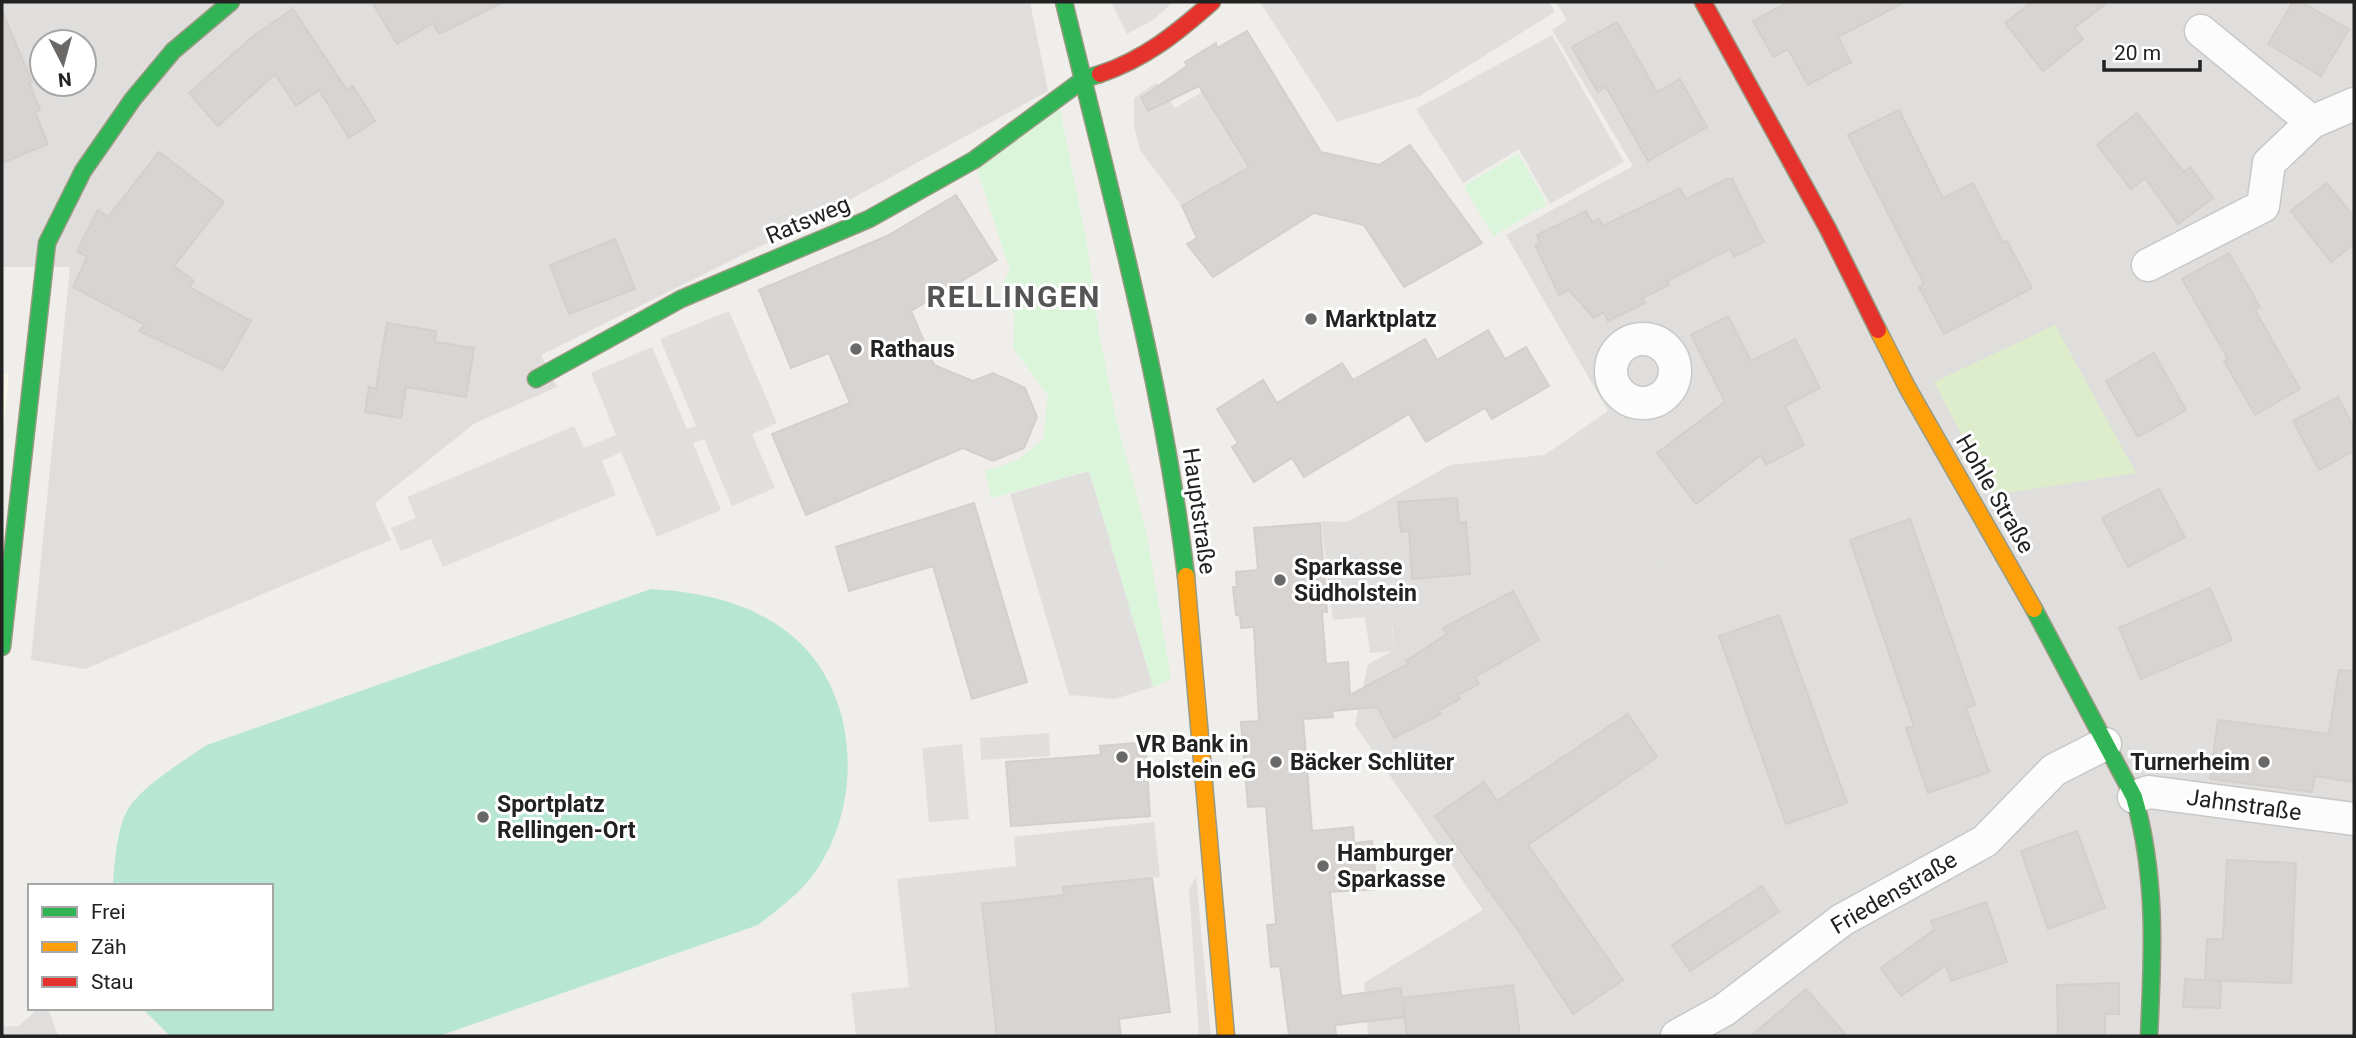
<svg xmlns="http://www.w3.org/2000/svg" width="2356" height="1038" font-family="Roboto,sans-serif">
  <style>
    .residential { fill: #dfdedc; fill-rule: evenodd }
    .education { fill: #f8f7e8 }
    .grass { fill: #ddeccb }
    .park { fill: #daf5da }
    .pitch { fill: #b7e6d2 }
    .parking { fill: #e0dfde }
    .building { fill: #d7d4d2; stroke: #d3d0cc; stroke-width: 2 }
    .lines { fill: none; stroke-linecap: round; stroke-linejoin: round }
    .street-casing { stroke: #c9c8c7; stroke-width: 35 }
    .fast-casing { stroke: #999a82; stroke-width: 19 }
    .slow-casing { stroke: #999a82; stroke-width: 19 }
    .jam-casing { stroke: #999a82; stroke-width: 19 }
    .street { stroke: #fdfcfc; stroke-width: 32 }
    .fast { stroke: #30b455; stroke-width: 16 }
    .slow { stroke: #ff9f0a; stroke-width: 16 }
    .jam { stroke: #e5322d; stroke-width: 16 }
    .poi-dot { fill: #6a6968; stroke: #fff; stroke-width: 2.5 }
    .labels { text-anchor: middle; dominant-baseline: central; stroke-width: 6; stroke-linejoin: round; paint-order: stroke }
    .street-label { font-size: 23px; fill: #222; stroke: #fff }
    .poi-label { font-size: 23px; font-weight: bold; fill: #222; stroke: #fff; text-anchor: start }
    .district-label { font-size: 30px; font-weight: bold; letter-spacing: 2px; fill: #555; stroke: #fff }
  </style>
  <rect width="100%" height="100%" fill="#f0eeeb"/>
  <g class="residential">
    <path d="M 2,2 L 1030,2 L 1048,91 L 811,221 L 541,355 L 557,387 L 475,423 L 375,503 L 391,540 L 85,669 L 31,660 L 70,267 L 2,267 ZM 42,42 L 84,42 L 84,84 L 42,84 Z"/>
    <path d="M 1556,2 L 2354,2 L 2354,1036 L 1368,1036 L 1364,983 L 1483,910 L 1355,725 L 1368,664 L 1395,650 L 1381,504 L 1450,465 L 1545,455 L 1608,411 L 1506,235 L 1633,166 L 1552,30 L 1567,20 Z"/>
    <path d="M 39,1008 L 48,1008 L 58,1036 L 2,1036 L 2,1027 L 19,1026 Z"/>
  </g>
  <path class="education" d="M 2,373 L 9,374 L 2,444 Z"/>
  <path class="grass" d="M 2055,325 L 2136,473 L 1993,495 L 1934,382 Z"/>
  <g class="park">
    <path d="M 1058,100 L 1087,244 L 1099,332 L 1116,418 L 1147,536 L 1171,679 L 1153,687 L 1089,471 L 992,498 L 985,471 L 1016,461 L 1043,440 L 1048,395 L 1013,348 L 1015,315 L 1002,286 L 1010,270 L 974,160 Z"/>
    <path d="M 1518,154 L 1547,204 L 1493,236 L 1464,186 Z"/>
  </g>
  <path class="pitch" d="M 651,589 C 699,592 746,601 786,631 C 859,685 865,800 816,871 C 801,893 778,909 758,925 L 439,1036 L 170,1036 L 142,1008 L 271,1008 L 271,886 L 113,886 C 114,865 117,829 127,811 C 140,787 185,760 207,745 Z"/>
  <g class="parking">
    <path d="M 1111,2 L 1173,2 L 1153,20 L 1127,34 Z"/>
    <path d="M 1260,2 L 1549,2 L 1555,12 L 1420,96 L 1337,122 Z"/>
    <path d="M 1552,35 L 1624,162 L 1550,204 L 1519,149 L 1463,183 L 1416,109 Z"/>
    <path d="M 1156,83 L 1175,108 L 1203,91 L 1249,167 L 1182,206 L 1140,150 L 1134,127 L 1134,98 Z"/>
    <path d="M 729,311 L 777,423 L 752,434 L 775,488 L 732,506 L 704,439 L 693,443 L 721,510 L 657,537 L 621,452 L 602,461 L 616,495 L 443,567 L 431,539 L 401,551 L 391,528 L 416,518 L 407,497 L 574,426 L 584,448 L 616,435 L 591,373 L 652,347 L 687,429 L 696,426 L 660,339 Z"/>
    <path d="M 1609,411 L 1698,533 L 1571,632 L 1450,465 L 1545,455 Z"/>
    <path d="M 1089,471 L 1153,687 L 1115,699 L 1069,695 L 1010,494 Z"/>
    <path d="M 1381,504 L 1385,533 L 1409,531 L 1418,623 L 1392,627 L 1395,651 L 1370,653 L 1365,617 L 1333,620 L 1321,521 L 1346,522 Z"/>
    <path d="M 1049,733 L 1050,756 L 981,760 L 980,738 Z"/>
    <path d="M 2161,738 L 2215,745 L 2210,779 L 2157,772 Z"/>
    <path d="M 962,744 L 969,819 L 929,822 L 922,748 Z"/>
    <path d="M 1154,822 L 1160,877 L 1063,887 L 1064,895 L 982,904 L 997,1036 L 856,1036 L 851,993 L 909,987 L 897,879 L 1016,866 L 1014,837 Z"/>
    <path d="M 1196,876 L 1211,1036 L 1199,1036 L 1189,890 Z"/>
    <path d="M 19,1026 L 23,1036 L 2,1036 L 2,1027 Z"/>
  </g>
  <g class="building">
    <path d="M 372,2 L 504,2 L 439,34 L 433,23 L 397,44 Z"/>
    <path d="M 1789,2 L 1905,2 L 1838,37 L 1851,62 L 1808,85 L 1788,49 L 1773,57 L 1753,21 Z"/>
    <path d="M 2032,2 L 2108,2 L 2074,28 L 2083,39 L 2043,71 L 2005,23 Z"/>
    <path d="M 2293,2 L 2301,2 L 2349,29 L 2321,76 L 2268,44 Z"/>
    <path d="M 293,9 L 347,90 L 353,86 L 375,121 L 349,138 L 319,90 L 296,106 L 275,74 L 218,126 L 189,93 L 252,37 Z"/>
    <path d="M 2,11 L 32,82 L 29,83 L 40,110 L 35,112 L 48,144 L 2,163 Z"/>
    <path d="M 1617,22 L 1657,92 L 1680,79 L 1707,127 L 1648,161 L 1606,87 L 1598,92 L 1572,47 Z"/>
    <path d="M 1247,31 L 1321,152 L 1379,165 L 1410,145 L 1482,243 L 1404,287 L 1364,225 L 1314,213 L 1213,277 L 1187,244 L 1197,238 L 1182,206 L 1249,167 L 1199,86 L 1148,111 L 1141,98 L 1187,66 L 1185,62 L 1216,43 L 1217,48 Z"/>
    <path d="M 1899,110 L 1943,198 L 1973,183 L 2003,243 L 2007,241 L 2032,288 L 1944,334 L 1919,287 L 1924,284 L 1848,135 Z"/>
    <path d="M 2137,113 L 2184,172 L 2190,167 L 2213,198 L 2178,224 L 2145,178 L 2131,189 L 2097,145 Z"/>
    <path d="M 159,152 L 224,202 L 174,266 L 194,281 L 189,287 L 251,321 L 223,370 L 139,331 L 145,325 L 73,287 L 87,257 L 77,251 L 98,210 L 108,217 Z"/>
    <path d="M 1727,179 L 1732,179 L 1764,242 L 1734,257 L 1730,249 L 1667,281 L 1669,285 L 1642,298 L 1645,303 L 1608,321 L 1604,312 L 1594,318 L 1569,290 L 1559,295 L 1535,245 L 1540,243 L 1537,235 L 1586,211 L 1592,222 L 1599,219 L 1603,226 L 1680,188 L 1686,199 Z"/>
    <path d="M 2327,183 L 2354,217 L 2354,244 L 2331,262 L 2291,211 Z"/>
    <path d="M 956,195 L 997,260 L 911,311 L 934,365 L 973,381 L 993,373 L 1025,388 L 1037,417 L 1024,448 L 993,461 L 963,448 L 806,515 L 772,434 L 850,403 L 829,353 L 791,368 L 759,290 L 887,236 Z"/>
    <path d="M 615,239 L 635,289 L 569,314 L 550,265 Z"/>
    <path d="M 2229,253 L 2260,307 L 2255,310 L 2300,389 L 2255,415 L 2224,361 L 2228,359 L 2182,279 Z"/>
    <path d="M 1728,316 L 1751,361 L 1795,339 L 1820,388 L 1785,406 L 1804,445 L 1766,465 L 1761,455 L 1696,504 L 1657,453 L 1725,402 L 1691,335 Z"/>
    <path d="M 387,323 L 436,331 L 435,342 L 474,348 L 466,397 L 406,387 L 401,418 L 365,412 L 369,387 L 376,389 Z"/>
    <path d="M 1488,330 L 1505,359 L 1526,347 L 1549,386 L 1492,419 L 1485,408 L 1426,442 L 1409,414 L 1304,477 L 1292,458 L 1254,482 L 1232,447 L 1238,443 L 1217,409 L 1263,380 L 1277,403 L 1342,363 L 1353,380 L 1425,339 L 1437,360 Z"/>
    <path d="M 2154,353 L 2186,410 L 2138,437 L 2106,381 Z"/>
    <path d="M 2338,397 L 2354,428 L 2354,451 L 2319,470 L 2293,421 Z"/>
    <path d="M 2159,489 L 2185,537 L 2128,567 L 2102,518 Z"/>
    <path d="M 1457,498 L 1459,523 L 1466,522 L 1470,574 L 1412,579 L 1409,531 L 1401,532 L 1398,502 Z"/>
    <path d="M 974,503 L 1027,682 L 972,699 L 933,566 L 849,591 L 836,547 Z"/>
    <path d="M 1910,519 L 1975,705 L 1966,708 L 1989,772 L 1928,793 L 1906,728 L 1914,726 L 1850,540 Z"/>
    <path d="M 1320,523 L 1327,612 L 1322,612 L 1326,664 L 1348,662 L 1350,695 L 1408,664 L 1406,661 L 1447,634 L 1443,628 L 1513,591 L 1539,640 L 1475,677 L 1479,684 L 1458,695 L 1460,699 L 1439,710 L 1441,714 L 1394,738 L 1377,707 L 1332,711 L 1333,717 L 1303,719 L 1312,831 L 1353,827 L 1354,843 L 1372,841 L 1377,889 L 1330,892 L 1341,996 L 1401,988 L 1402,998 L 1513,985 L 1520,1036 L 1407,1036 L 1403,1004 L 1404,1017 L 1335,1025 L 1336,1036 L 1289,1036 L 1280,966 L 1271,967 L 1267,925 L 1276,924 L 1266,806 L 1248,807 L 1241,722 L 1259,721 L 1254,627 L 1241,628 L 1240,616 L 1236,615 L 1233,587 L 1237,587 L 1236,572 L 1258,570 L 1254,528 Z"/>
    <path d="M 2210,588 L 2232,640 L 2141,679 L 2119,628 Z"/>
    <path d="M 1779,615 L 1847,803 L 1786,824 L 1719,636 Z"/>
    <path d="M 2339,670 L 2354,671 L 2354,782 L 2315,776 L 2312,792 L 2210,779 L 2218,720 L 2329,734 Z"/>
    <path d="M 1628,714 L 1657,757 L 1528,845 L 1623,980 L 1573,1014 L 1520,933 L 1435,816 L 1484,782 L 1497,801 Z"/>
    <path d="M 1136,743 L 1137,755 L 1146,754 L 1150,816 L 1011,826 L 1006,762 L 1101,755 L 1100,746 Z"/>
    <path d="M 2077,831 L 2105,908 L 2048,929 L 2021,851 Z"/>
    <path d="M 2227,860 L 2296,863 L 2291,983 L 2205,980 L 2207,939 L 2223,939 Z"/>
    <path d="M 1152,878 L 1170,1012 L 1119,1019 L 1121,1036 L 997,1036 L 982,904 L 1064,895 L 1063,887 Z"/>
    <path d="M 1762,886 L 1779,912 L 1690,971 L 1672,945 Z"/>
    <path d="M 1986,902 L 2007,962 L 1951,981 L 1946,965 L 1901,996 L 1881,968 L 1934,930 L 1931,921 Z"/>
    <path d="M 2185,979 L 2221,981 L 2220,1008 L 2183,1007 Z"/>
    <path d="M 2119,983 L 2119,1014 L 2105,1014 L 2105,1036 L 2058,1036 L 2057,985 Z"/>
    <path d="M 1806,989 L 1847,1036 L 1751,1036 Z"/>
  </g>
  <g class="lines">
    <g class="street-casing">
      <g id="street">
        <path d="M 2201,31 L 2312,122"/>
        <path d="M 2148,265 L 2263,206 L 2269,163 L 2312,122 L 2354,104"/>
        <circle cx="1643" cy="371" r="32"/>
        <path d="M 2134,797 L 2149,792 L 2354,819"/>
        <path d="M 1677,1036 L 1724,1010 L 1842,920 L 1985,841 L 2054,770 L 2105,744"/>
      </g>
    </g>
    <g class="fast-casing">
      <g id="fast">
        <path d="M 1064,2 C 1110,192 1163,382 1186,576"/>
        <path d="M 536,379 L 681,299 L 869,219 L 974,160 L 1084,79 L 1100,74"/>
        <path d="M 2034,609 L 2134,797 C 2157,876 2153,955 2149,1036"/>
        <path d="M 2,647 L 47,243 L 83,171 L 133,99 L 173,51 L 231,2"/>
      </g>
    </g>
    <g class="slow-casing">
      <g id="slow">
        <path d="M 1878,330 L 1907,387 L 2034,609"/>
        <path d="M 1186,576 L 1226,1036"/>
      </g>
    </g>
    <g class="jam-casing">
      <g id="jam">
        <path d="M 1703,2 L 1828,229 L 1878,330"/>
        <path d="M 1100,74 C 1145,59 1177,33 1212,2"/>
      </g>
    </g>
    <use href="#street" class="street"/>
    <use href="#fast" class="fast"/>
    <use href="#slow" class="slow"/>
    <use href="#jam" class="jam"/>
  </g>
  <g class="poi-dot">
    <circle cx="1311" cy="319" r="7"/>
    <circle cx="856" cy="349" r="7"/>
    <circle cx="1280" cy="580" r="7"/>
    <circle cx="1122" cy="757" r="7"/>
    <circle cx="1276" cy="762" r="7"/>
    <circle cx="2264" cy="762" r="7"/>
    <circle cx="483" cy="817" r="7"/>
    <circle cx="1323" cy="866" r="7"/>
  </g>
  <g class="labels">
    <g class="street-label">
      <text transform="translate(808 220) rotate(-23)">Ratsweg</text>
      <text transform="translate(1995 494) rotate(60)">Hohle Straße</text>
      <text transform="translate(1199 511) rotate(82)">Hauptstraße</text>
      <text transform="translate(2244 805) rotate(8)">Jahnstraße</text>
      <text transform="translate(1894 893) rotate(-30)">Friedenstraße</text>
    </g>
    <g class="poi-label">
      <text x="1325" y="319">Marktplatz</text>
      <text x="870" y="349">Rathaus</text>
      <text x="1294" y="567">Sparkasse<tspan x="1294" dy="26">Südholstein</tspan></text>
      <text x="1136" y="744">VR Bank in<tspan x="1136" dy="26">Holstein eG</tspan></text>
      <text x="1290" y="762">Bäcker Schlüter</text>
      <text x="2250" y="762" text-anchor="end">Turnerheim</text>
      <text x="497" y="804">Sportplatz<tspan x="497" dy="26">Rellingen-Ort</tspan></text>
      <text x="1337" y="853">Hamburger<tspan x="1337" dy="26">Sparkasse</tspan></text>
    </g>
    <g class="district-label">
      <text x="1014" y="296">RELLINGEN</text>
    </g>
  </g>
  <rect width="2356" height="1038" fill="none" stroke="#222222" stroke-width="7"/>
  <rect x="28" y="884" width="245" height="126" fill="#ffffff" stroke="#a7a7a7" stroke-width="2"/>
  <rect x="42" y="907" width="35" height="10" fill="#30b455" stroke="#a7a7a7" stroke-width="2"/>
  <text x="91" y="919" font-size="21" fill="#222222">Frei</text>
  <rect x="42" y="942" width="35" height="10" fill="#ff9f0a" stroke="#a7a7a7" stroke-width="2"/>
  <text x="91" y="954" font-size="21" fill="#222222">Zäh</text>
  <rect x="42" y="977" width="35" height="10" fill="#e5322d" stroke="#a7a7a7" stroke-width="2"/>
  <text x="91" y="989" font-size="21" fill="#222222">Stau</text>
  <g transform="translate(63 63) rotate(174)"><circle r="33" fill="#ffffff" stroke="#a7a7a7" stroke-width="2"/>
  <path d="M0-5L12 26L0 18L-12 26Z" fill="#6a6968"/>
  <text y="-10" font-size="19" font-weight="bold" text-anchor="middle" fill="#222222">N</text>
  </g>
  <path d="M2104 60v10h96v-10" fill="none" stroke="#222222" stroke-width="3.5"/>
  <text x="2114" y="60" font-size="21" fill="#222222" stroke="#ffffff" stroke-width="5" paint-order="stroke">20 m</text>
</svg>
